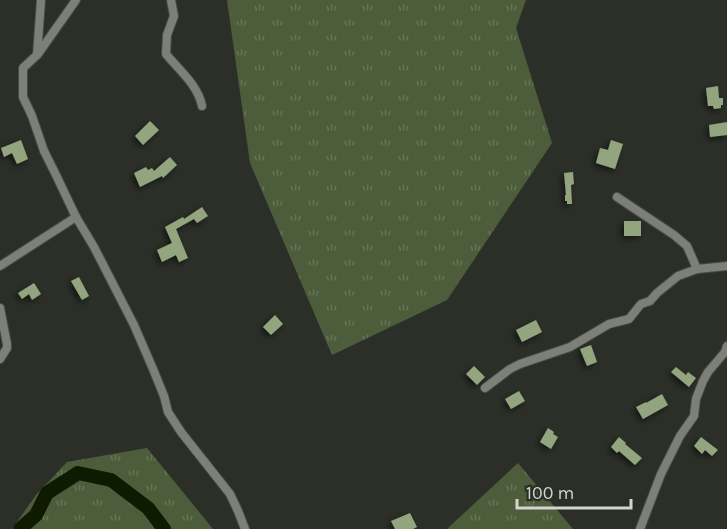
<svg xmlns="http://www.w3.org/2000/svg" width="727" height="529" font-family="Karla,sans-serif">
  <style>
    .grass { fill: url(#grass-tufts) }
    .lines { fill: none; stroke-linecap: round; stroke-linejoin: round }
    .river { stroke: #0f1b00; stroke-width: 14 }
    .building { fill: #92a57e; filter: url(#shadow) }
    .minor-casing { stroke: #494c46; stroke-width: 10 }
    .minor { stroke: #7c8077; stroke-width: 8 }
  </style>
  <defs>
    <pattern id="grass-tufts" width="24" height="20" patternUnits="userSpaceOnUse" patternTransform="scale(1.5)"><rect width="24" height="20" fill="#4d5d3b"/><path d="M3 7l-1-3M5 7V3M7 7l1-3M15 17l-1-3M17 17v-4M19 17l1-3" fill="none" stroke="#667356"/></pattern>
    <filter id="shadow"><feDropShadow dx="-2.5" dy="2.5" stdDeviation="3" flood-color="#0009"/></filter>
  </defs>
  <rect width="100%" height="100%" fill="#2c2f28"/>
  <g class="grass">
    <path d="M 227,0 L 526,0 L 516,28 L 552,143 L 447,300 L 332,355 L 250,163 Z"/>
    <path d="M 147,448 L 213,529 L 12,529 L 36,495 L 67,462 Z"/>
    <path d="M 518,463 L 573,529 L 447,529 Z"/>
  </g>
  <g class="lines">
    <path class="river" d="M 20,529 L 36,515 L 47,493 L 78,473 L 111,480 L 148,508 L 164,529"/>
  </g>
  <g class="building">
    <path d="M 718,86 L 719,98 L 723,98 L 723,105 L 721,105 L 721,108 L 714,109 L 713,106 L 708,106 L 706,88 Z"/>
    <path d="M 150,121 L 159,130 L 143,145 L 135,136 Z"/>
    <path d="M 727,122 L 727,135 L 710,137 L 709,125 Z"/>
    <path d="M 21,140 L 28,159 L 17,164 L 12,153 L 4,157 L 1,148 Z"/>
    <path d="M 611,140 L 623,144 L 615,169 L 596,163 L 600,148 L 608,150 Z"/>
    <path d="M 170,157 L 177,165 L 163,178 L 162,176 L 140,187 L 134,173 L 146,167 L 148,170 L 152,168 L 154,171 Z"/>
    <path d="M 573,172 L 574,184 L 571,185 L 572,204 L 567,204 L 567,201 L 565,201 L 565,195 L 566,195 L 564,173 Z"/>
    <path d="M 202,207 L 208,216 L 197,223 L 194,219 L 176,229 L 188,258 L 179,262 L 176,255 L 162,262 L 157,250 L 172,243 L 165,227 L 183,217 L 184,219 Z"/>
    <rect x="624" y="221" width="17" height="15"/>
    <path d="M 79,277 L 89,296 L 82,300 L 71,281 Z"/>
    <path d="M 34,283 L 41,294 L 32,300 L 29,294 L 22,299 L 18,293 Z"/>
    <path d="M 275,315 L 283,324 L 271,335 L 263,327 Z"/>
    <path d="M 536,320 L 542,332 L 522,342 L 516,330 Z"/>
    <path d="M 591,345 L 597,362 L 587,366 L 580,349 Z"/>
    <path d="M 474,366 L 485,377 L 477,385 L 466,374 Z"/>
    <path d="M 676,367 L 686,375 L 688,372 L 696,378 L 689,387 L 671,372 Z"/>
    <path d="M 519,391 L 525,401 L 511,409 L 505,399 Z"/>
    <path d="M 662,394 L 668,405 L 643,419 L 636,407 L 646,402 L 646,403 Z"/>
    <path d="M 548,428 L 554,432 L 553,434 L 558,437 L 551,449 L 540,442 Z"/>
    <path d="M 619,437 L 626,443 L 625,444 L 642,458 L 635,465 L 619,451 L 617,453 L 611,447 Z"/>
    <path d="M 701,437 L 718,450 L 712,456 L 705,450 L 702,454 L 694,446 Z"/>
    <path d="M 410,513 L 417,527 L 413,529 L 395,529 L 391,521 Z"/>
  </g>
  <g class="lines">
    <g class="minor-casing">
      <g id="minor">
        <path d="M 41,0 L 37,55 L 23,68 L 23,97 L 32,116 L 44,151 L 56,175 L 76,217 L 94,247 L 134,325 L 153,369 L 164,396 L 168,412 L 181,432 L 230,494 L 238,511 L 245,529"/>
        <path d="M 171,0 L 174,16 L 167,35 L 166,54 C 179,70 198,85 202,106"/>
        <path d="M 38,54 L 76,0"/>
        <path d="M 617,197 L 674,235 L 687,246 L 697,269 L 727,266"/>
        <path d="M 0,266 L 76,217"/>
        <path d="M 0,308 L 7,344 L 7,348 L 0,359"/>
        <path d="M 485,388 L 510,369 L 520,364 L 570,347 L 609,324 L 629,319 L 641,304 L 650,301 L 657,293 L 678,276 L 697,269"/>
        <path d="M 640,529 L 661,474 L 680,436 L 694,416 L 696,399 L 703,381 L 708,372 L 725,352 L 727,346"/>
      </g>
    </g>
    <use href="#minor" class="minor"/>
  </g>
  <path d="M517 499v9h114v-9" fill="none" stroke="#d2d5d0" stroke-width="3"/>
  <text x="526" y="499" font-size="18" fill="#d2d5d0" stroke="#2c2f28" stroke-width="4.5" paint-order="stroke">100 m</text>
</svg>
